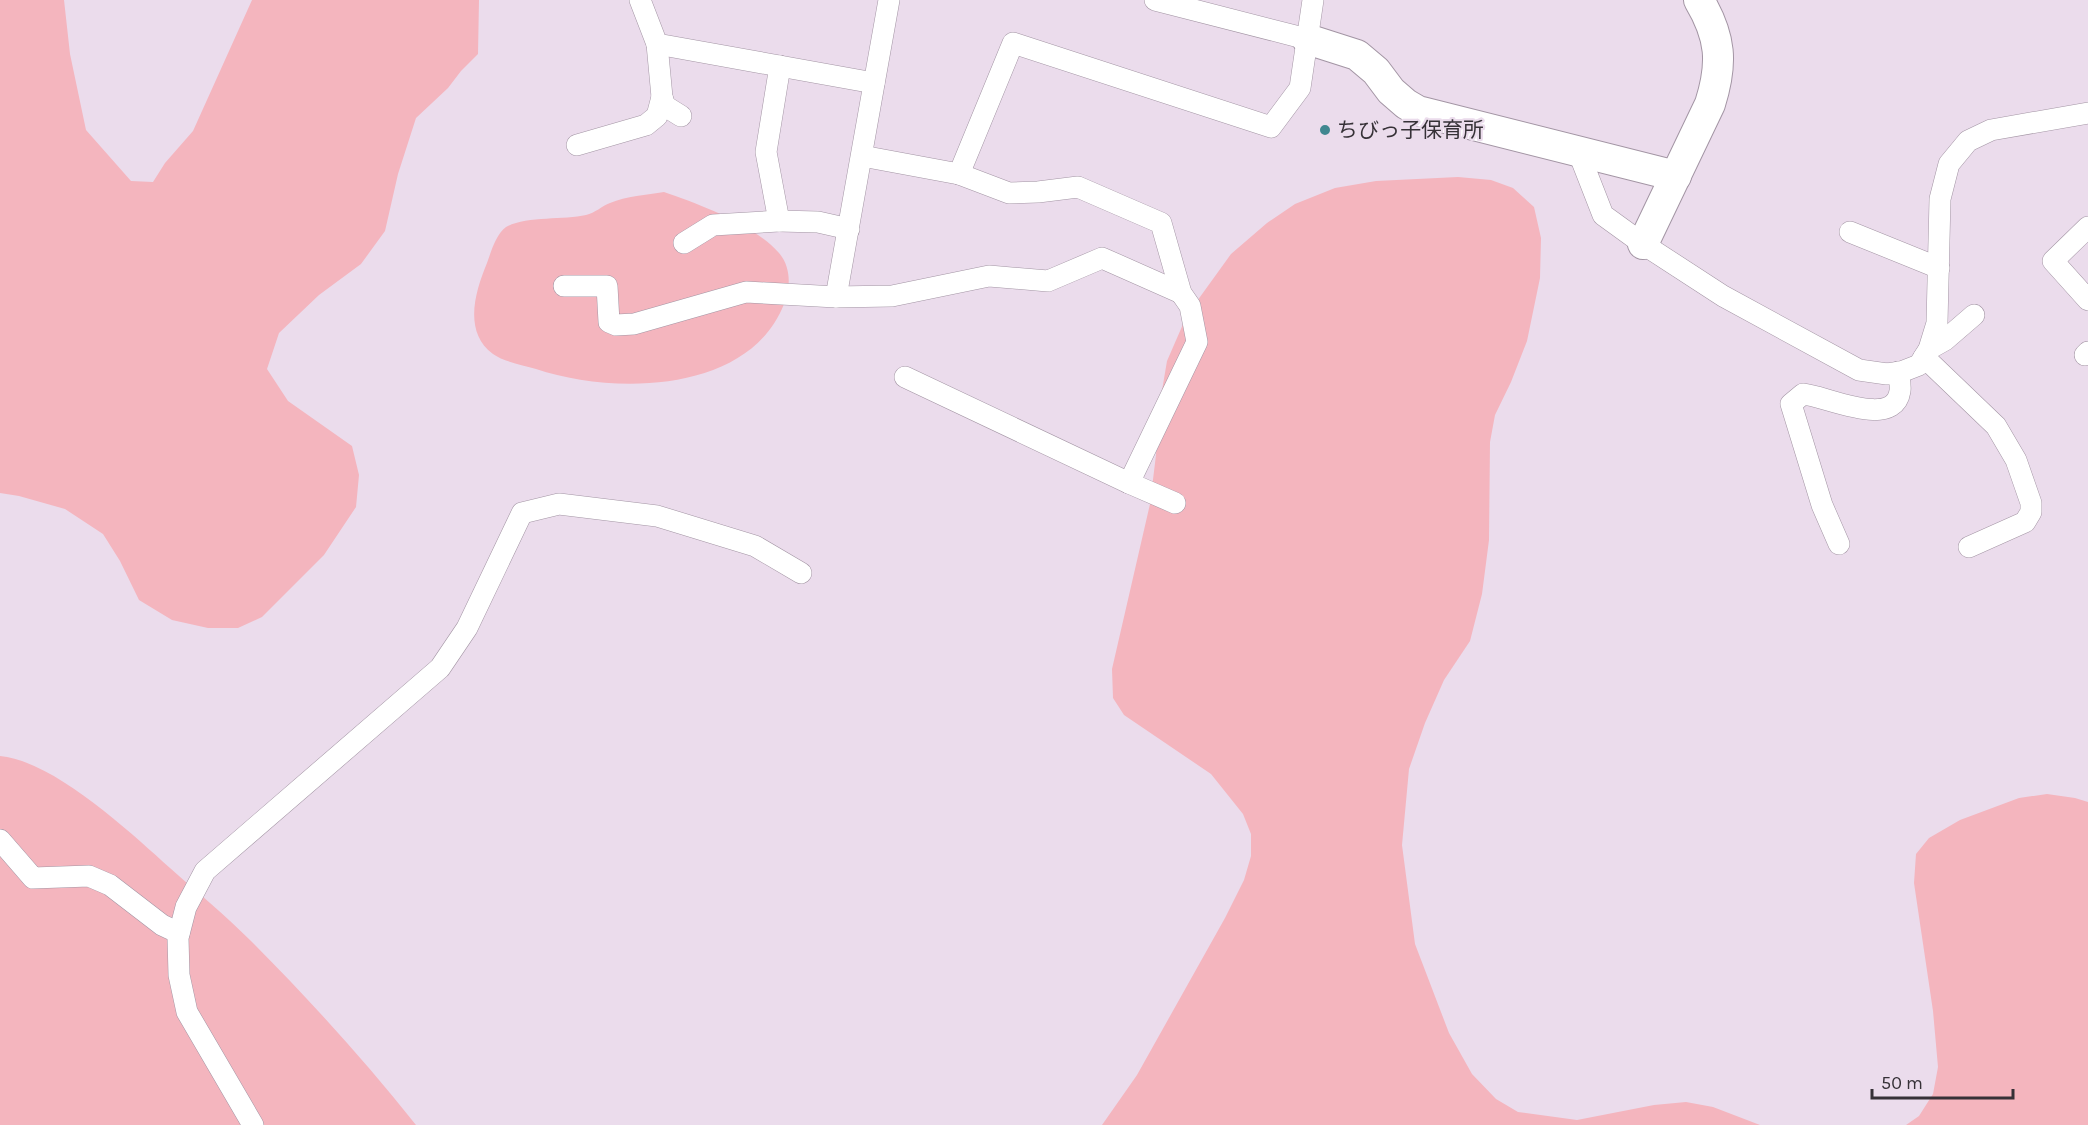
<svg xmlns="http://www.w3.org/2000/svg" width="2088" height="1125" font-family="Karla,'Noto Sans JP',sans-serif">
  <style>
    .green { fill: #f4b5be }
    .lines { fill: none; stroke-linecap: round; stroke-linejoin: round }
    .street-casing { stroke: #a395a4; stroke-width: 22 }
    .secondary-casing { stroke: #a395a4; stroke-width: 32 }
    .street { stroke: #fff; stroke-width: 21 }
    .secondary { stroke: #fff; stroke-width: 30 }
    .poi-dot { fill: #408790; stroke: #ebdcec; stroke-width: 2 }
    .labels { text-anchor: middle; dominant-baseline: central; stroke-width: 4.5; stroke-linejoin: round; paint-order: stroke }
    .poi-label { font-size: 21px; fill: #363137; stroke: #ebdcec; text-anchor: start }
  </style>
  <rect width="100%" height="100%" fill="#ebdcec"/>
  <g class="green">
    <path d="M 0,0 L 64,0 L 70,54 L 86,130 L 131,181 L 153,182 L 165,163 L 193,131 L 252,0 L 479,0 L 478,54 L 461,71 L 448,88 L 416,118 L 398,174 L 385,231 L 361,264 L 319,295 L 279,333 L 267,369 L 288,401 L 352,446 L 359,475 L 356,507 L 324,555 L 262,617 L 238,628 L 208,628 L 172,620 L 139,600 L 120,561 L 103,534 L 65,509 L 19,496 L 0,493 Z"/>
    <path d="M 1458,177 L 1491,180 L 1513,188 L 1534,207 L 1541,238 L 1540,278 L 1527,341 L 1511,382 L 1495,415 L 1490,442 L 1489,540 L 1482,594 L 1470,641 L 1444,680 L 1425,723 L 1409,769 L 1402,845 L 1415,944 L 1449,1033 L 1472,1074 L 1496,1099 L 1518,1112 L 1577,1120 L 1654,1105 L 1686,1102 L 1713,1107 L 1760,1125 L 1102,1125 L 1137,1075 L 1225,918 L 1244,880 L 1251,856 L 1251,834 L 1243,814 L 1211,774 L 1124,715 L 1113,698 L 1112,669 L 1150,504 L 1156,455 L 1158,414 L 1167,361 L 1187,315 L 1231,254 L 1267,223 L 1295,204 L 1335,188 L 1376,181 Z"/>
    <path d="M 664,192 C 699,204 753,224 779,253 C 791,267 791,287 784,304 C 749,394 613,395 536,369 C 523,365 504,362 493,354 C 463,332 475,292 487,263 C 491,252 496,234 506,227 C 525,216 564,220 586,215 C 595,213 602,206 610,203 C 626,196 647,195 664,192 Z"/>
    <path d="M 0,756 C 54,761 130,832 170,868 C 197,892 225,915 251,941 C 309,999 365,1061 416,1125 L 0,1125 Z"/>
    <path d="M 2047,794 L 2075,798 L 2088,802 L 2088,1125 L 1906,1125 L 1919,1116 L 1933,1094 L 1938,1067 L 1933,1011 L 1914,883 L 1916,854 L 1929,838 L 1960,820 L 2019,798 Z"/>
  </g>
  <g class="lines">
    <g class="street-casing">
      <g id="street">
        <path d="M 640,0 L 657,44 L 874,83"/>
        <path d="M 1155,0 L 1307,39"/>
        <path d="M 657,44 L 662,97 L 665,106 L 681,116"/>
        <path d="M 780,66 L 766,152 L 779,221 L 818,222 L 849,229"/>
        <path d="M 577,145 L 646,125 L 657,116 L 662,97"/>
        <path d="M 1578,151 L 1603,215 L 1643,244 L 1723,296 L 1859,370 L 1887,374 L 1901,372 L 1919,365 L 1929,349 L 1937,323 L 1940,199 L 1949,164 L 1968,141 L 1991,130 L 2088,113"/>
        <path d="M 862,156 L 959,174 L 1013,43 L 1271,127 L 1300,88 L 1313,0"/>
        <path d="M 959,174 L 1009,193 L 1038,192 L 1078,187 L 1161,223 L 1181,293 L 1190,306 L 1197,342 L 1129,483 L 1175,503"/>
        <path d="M 2088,227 L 2053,261 L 2088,300"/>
        <path d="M 1850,232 L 1939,268"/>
        <path d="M 684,243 L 713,225 L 779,221"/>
        <path d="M 564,286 L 607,286 L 609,322 L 616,325 L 634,324 L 746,292 L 836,297 L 892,296 L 989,276 L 1048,281 L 1102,258 L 1181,293"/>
        <path d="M 836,297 L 889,0"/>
        <path d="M 1929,349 L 1945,340 L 1974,315"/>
        <path d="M 2085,355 L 2088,352"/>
        <path d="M 1924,357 L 1996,426 L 2016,460 L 2031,503 L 2031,512 L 2025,522 L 1969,547"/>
        <path d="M 905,377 L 1129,483"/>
        <path d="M 1839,544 L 1822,505 L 1791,404 L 1803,394 C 1826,396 1894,430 1900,391 C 1901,385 1899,378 1898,372"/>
        <path d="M 0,840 L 33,878 L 89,876 L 110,885 L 162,925 L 179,933"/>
        <path d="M 253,1125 L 187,1012 L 179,975 L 178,938 L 186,907 L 205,871 L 440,668 L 467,628 L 522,513 L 559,504 L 657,516 L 755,546 L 801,573"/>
      </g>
    </g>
    <g class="secondary-casing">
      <g id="secondary">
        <path d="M 1307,39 L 1357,55 L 1376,71 L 1391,91 L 1406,104 L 1418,111 L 1676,176"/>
        <path d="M 1643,244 L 1710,104 C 1723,63 1721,37 1699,0"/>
      </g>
    </g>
    <use href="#street" class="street"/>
    <use href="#secondary" class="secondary"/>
  </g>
  <circle class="poi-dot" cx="1325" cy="130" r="6"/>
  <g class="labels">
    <g class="poi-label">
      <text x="1337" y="130">ちびっ子保育所</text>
    </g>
  </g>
  <path d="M1872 1089v9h141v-9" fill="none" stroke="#363137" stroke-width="3"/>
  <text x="1881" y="1089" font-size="18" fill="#363137" stroke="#ebdcec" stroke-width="4.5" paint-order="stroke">50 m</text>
</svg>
